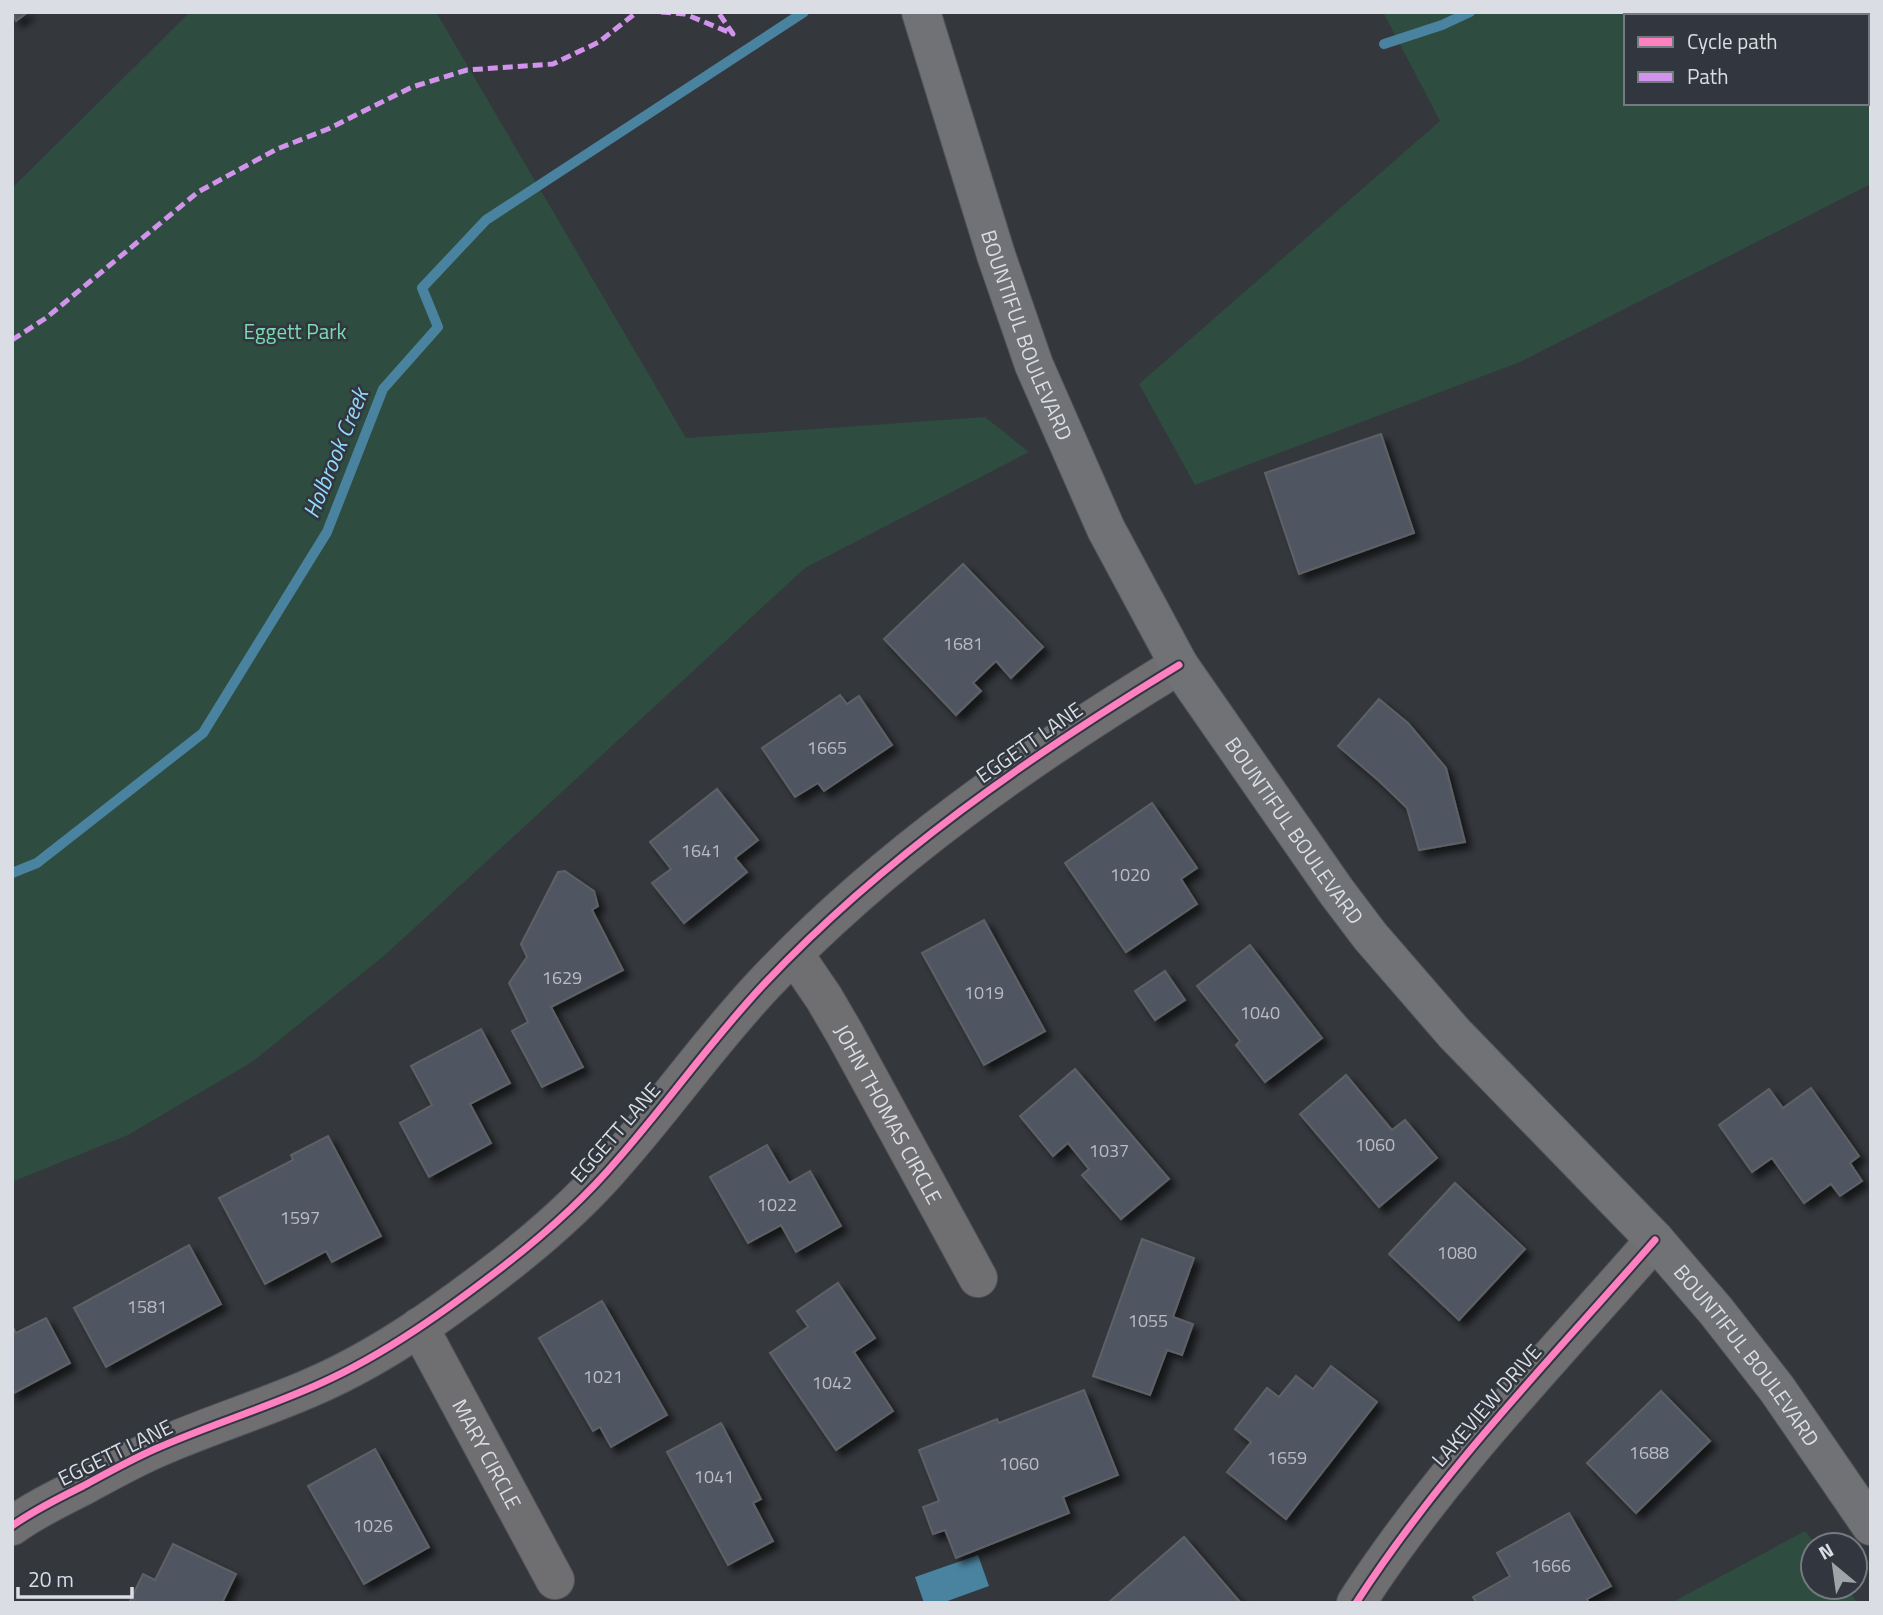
<svg xmlns="http://www.w3.org/2000/svg" width="1883" height="1615" font-family="'Titillium Web',sans-serif">
  <style>
    .green { fill: #2e4c3f; fill-rule: evenodd }
    .water { fill: #4a839f }
    .lines { fill: none; stroke-linecap: round; stroke-linejoin: round }
    .stream { stroke: #4a839f; stroke-width: 10 }
    .building { fill: #505762; stroke: #5e6165; stroke-width: 2; filter: url(#shadow) }
    .minor-casing { stroke: #535559; stroke-width: 40 }
    .tertiary-casing { stroke: #535559; stroke-width: 40 }
    .secondary-casing { stroke: #535559; stroke-width: 40 }
    .minor { stroke: #6f6f72; stroke-width: 38 }
    .tertiary { stroke: #6f6f72; stroke-width: 38 }
    .secondary { stroke: #707275; stroke-width: 38 }
    .quiet { stroke: #d193ec; stroke-width: 5; stroke-dasharray: 10 5; stroke-linecap: butt }
    .cycleway-casing { stroke: #31363f; stroke-width: 11 }
    .cycleway { stroke: #ff80c0; stroke-width: 7 }
    .labels { text-anchor: middle; dominant-baseline: central; stroke-width: 5; stroke-linejoin: round; paint-order: stroke }
    .number-label { font-size: 18px; fill: #b8bcc4 }
    .park-label { font-size: 21px; fill: #7cdab0; stroke: #31363f }
    .street-label { font-size: 21px; fill: #dadee4; stroke: #31363f }
    .water-label { font-size: 23px; font-style: italic; fill: #92dafe; stroke: #31363f }
  </style>
  <defs>
    <filter id="shadow"><feDropShadow dx="6" dy="6" stdDeviation="3.5" flood-color="#0009"/></filter>
  </defs>
  <rect width="100%" height="100%" fill="#34373c"/>
  <g class="green">
    <path d="M 190,12 L 436,12 L 686,438 L 985,417 L 1029,452 L 805,568 L 385,955 L 252,1062 L 128,1135 L 12,1182 L 12,188 Z"/>
    <path d="M 1383,12 L 1871,12 L 1871,184 L 1520,362 L 1195,485 L 1139,384 L 1440,121 ZM 1626,16 L 1867,16 L 1867,103 L 1626,103 Z"/>
    <path d="M 1805,1531 L 1816,1545 L 1813,1545 L 1813,1587 L 1847,1587 L 1857,1603 L 1671,1603 Z"/>
  </g>
  <path class="water" d="M 978,1555 L 989,1586 L 942,1603 L 924,1603 L 915,1577 Z"/>
  <g class="lines">
    <g class="stream">
      <path d="M 1384,44 L 1442,25 L 1470,12"/>
      <path d="M 12,873 L 37,863 L 203,733 L 327,532 L 383,389 L 438,327 L 422,288 L 486,220 L 804,12"/>
    </g>
  </g>
  <g class="building">
    <path d="M 12,12 L 28,12 L 16,21 Z"/>
    <path d="M 1381,434 L 1414,533 L 1299,574 L 1265,473 Z"/>
    <path d="M 963,564 L 1043,647 L 1011,678 L 996,661 L 973,683 L 981,691 L 956,715 L 884,639 Z"/>
    <path d="M 840,695 L 847,704 L 859,696 L 892,745 L 824,791 L 818,783 L 795,797 L 762,748 Z"/>
    <path d="M 1379,699 L 1408,723 L 1446,768 L 1465,842 L 1419,850 L 1407,808 L 1379,781 L 1338,746 Z"/>
    <path d="M 717,789 L 758,840 L 735,858 L 747,872 L 684,923 L 652,883 L 671,869 L 650,842 Z"/>
    <path d="M 1152,803 L 1197,868 L 1181,879 L 1197,904 L 1126,952 L 1065,863 Z"/>
    <path d="M 565,871 L 594,891 L 598,906 L 592,910 L 623,970 L 551,1007 L 583,1067 L 542,1087 L 512,1031 L 528,1022 L 509,983 L 527,957 L 521,944 L 558,872 Z"/>
    <path d="M 984,920 L 1045,1031 L 984,1065 L 922,953 Z"/>
    <path d="M 1250,945 L 1322,1038 L 1265,1082 L 1236,1045 L 1240,1041 L 1197,986 Z"/>
    <path d="M 1165,971 L 1185,1000 L 1155,1020 L 1135,991 Z"/>
    <path d="M 481,1029 L 510,1083 L 470,1104 L 491,1143 L 429,1177 L 400,1123 L 432,1105 L 411,1066 Z"/>
    <path d="M 1075,1069 L 1169,1179 L 1121,1219 L 1082,1175 L 1089,1169 L 1068,1143 L 1053,1156 L 1020,1116 Z"/>
    <path d="M 1346,1075 L 1392,1130 L 1405,1120 L 1437,1158 L 1379,1207 L 1300,1114 Z"/>
    <path d="M 1811,1088 L 1859,1156 L 1850,1163 L 1862,1181 L 1840,1196 L 1831,1184 L 1804,1203 L 1772,1158 L 1752,1172 L 1719,1125 L 1769,1089 L 1783,1108 Z"/>
    <path d="M 328,1136 L 381,1236 L 332,1262 L 326,1251 L 265,1284 L 219,1198 L 293,1160 L 291,1155 Z"/>
    <path d="M 767,1145 L 789,1183 L 810,1171 L 841,1226 L 796,1252 L 781,1225 L 748,1243 L 710,1177 Z"/>
    <path d="M 1455,1183 L 1525,1249 L 1459,1320 L 1389,1254 Z"/>
    <path d="M 1142,1239 L 1194,1258 L 1173,1317 L 1193,1324 L 1182,1355 L 1167,1350 L 1150,1395 L 1093,1376 Z"/>
    <path d="M 189,1245 L 221,1304 L 106,1367 L 74,1308 Z"/>
    <path d="M 838,1283 L 875,1338 L 854,1352 L 893,1411 L 836,1450 L 770,1353 L 808,1327 L 797,1311 Z"/>
    <path d="M 602,1301 L 667,1415 L 611,1447 L 600,1427 L 593,1431 L 539,1338 Z"/>
    <path d="M 46,1318 L 70,1363 L 12,1394 L 12,1326 L 16,1333 Z"/>
    <path d="M 1331,1366 L 1377,1402 L 1286,1519 L 1227,1472 L 1251,1442 L 1235,1429 L 1267,1388 L 1279,1397 L 1296,1376 L 1313,1389 Z"/>
    <path d="M 1084,1390 L 1118,1475 L 1063,1497 L 1069,1513 L 956,1558 L 945,1530 L 933,1534 L 923,1507 L 939,1501 L 919,1450 L 997,1419 L 999,1423 Z"/>
    <path d="M 1661,1391 L 1710,1441 L 1636,1513 L 1587,1463 Z"/>
    <path d="M 721,1423 L 761,1499 L 753,1503 L 773,1541 L 728,1565 L 667,1452 Z"/>
    <path d="M 375,1449 L 429,1547 L 364,1584 L 308,1486 Z"/>
    <path d="M 1569,1513 L 1611,1586 L 1587,1599 L 1589,1603 L 1477,1603 L 1473,1597 L 1510,1576 L 1497,1553 Z"/>
    <path d="M 1184,1537 L 1241,1603 L 1108,1603 Z"/>
    <path d="M 173,1544 L 236,1574 L 222,1603 L 129,1603 L 143,1574 L 155,1580 Z"/>
  </g>
  <g class="lines">
    <g class="minor-casing">
      <g id="minor">
        <path id="s1" d="M 794,954 L 824,998 L 845,1034 L 978,1278"/>
        <path id="s2" d="M 419,1327 L 555,1580"/>
        <path d="M 12,1526 C 34,1510 59,1498 83,1486 C 107,1473 130,1460 155,1449 C 209,1425 266,1408 319,1384 C 386,1354 448,1309 505,1265 C 546,1233 585,1198 618,1159 C 669,1101 712,1039 765,983 C 884,857 1031,755 1179,665"/>
      </g>
    </g>
    <g class="tertiary-casing">
      <path id="tertiary" d="M 1356,1603 C 1442,1470 1552,1358 1655,1240"/>
    </g>
    <g class="secondary-casing">
      <g id="secondary">
        <path id="s3" d="M 921,12 L 996,255 L 1034,365 L 1106,529 L 1179,665 L 1336,891 L 1370,936 L 1454,1033 L 1655,1240 L 1716,1311 L 1777,1389 L 1871,1526"/>
      </g>
    </g>
    <use href="#minor" class="minor"/>
    <use href="#tertiary" class="tertiary"/>
    <use href="#secondary" class="secondary"/>
    <g class="quiet">
      <path d="M 661,12 L 685,14 L 733,34 L 718,12"/>
      <path d="M 12,340 L 46,318 L 198,192 L 277,149 L 328,129 L 412,87 L 467,70 L 553,64 L 599,42 L 637,12"/>
    </g>
    <g class="cycleway-casing">
      <g id="cycleway">
        <path d="M 12,1526 C 34,1510 59,1498 83,1486 C 107,1473 130,1460 155,1449 C 209,1425 266,1408 319,1384 C 386,1354 448,1309 505,1265 C 546,1233 585,1198 618,1159 C 669,1101 712,1039 765,983 C 884,857 1031,755 1179,665"/>
        <path d="M 1356,1603 C 1442,1470 1552,1358 1655,1240"/>
      </g>
    </g>
    <use href="#cycleway" class="cycleway"/>
  </g>
  <g class="labels">
    <g class="number-label">
      <text x="963" y="643">1681</text>
      <text x="827" y="747">1665</text>
      <text x="701" y="850">1641</text>
      <text x="1130" y="874">1020</text>
      <text x="562" y="977">1629</text>
      <text x="984" y="992">1019</text>
      <text x="1260" y="1012">1040</text>
      <text x="1375" y="1144">1060</text>
      <text x="1109" y="1150">1037</text>
      <text x="777" y="1204">1022</text>
      <text x="300" y="1217">1597</text>
      <text x="1457" y="1252">1080</text>
      <text x="147" y="1306">1581</text>
      <text x="1148" y="1320">1055</text>
      <text x="603" y="1376">1021</text>
      <text x="832" y="1382">1042</text>
      <text x="1649" y="1452">1688</text>
      <text x="1287" y="1457">1659</text>
      <text x="1019" y="1463">1060</text>
      <text x="714" y="1476">1041</text>
      <text x="373" y="1525">1026</text>
      <text x="1551" y="1565">1666</text>
    </g>
    <g class="park-label">
      <text x="295" y="331">Eggett Park</text>
    </g>
    <g class="street-label">
      <text stroke="none"><textPath href="#s3" startOffset="340">BOUNTIFUL BOULEVARD</textPath></text>
      <text transform="translate(1029 742) rotate(-35)">EGGETT LANE</text>
      <text stroke="none"><textPath href="#s3" startOffset="906">BOUNTIFUL BOULEVARD</textPath></text>
      <text stroke="none"><textPath href="#s1" startOffset="186">JOHN THOMAS CIRCLE</textPath></text>
      <text transform="translate(615 1132) rotate(-49)">EGGETT LANE</text>
      <text stroke="none"><textPath href="#s3" startOffset="1600">BOUNTIFUL BOULEVARD</textPath></text>
      <text transform="translate(1486 1405) rotate(-49)">LAKEVIEW DRIVE</text>
      <text transform="translate(115 1452) rotate(-26)">EGGETT LANE</text>
      <text stroke="none"><textPath href="#s2" startOffset="144">MARY CIRCLE</textPath></text>
    </g>
    <g class="water-label">
      <text transform="translate(335 453) rotate(-68)">Holbrook Creek</text>
    </g>
  </g>
  <rect width="1883" height="1615" fill="none" stroke="#dadee4" stroke-width="28"/>
  <rect x="1624" y="14" width="245" height="91" fill="#31363f" stroke="#757981" stroke-width="2"/>
  <rect x="1638" y="37" width="35" height="10" fill="#ff80c0" stroke="#757981" stroke-width="2"/>
  <text x="1687" y="49" font-size="21" fill="#dadee4">Cycle path</text>
  <rect x="1638" y="72" width="35" height="10" fill="#d193ec" stroke="#757981" stroke-width="2"/>
  <text x="1687" y="84" font-size="21" fill="#dadee4">Path</text>
  <g transform="translate(1834 1566) rotate(331)"><circle r="33" fill="#31363f" stroke="#757981" stroke-width="2"/>
  <path d="M0-5L12 26L0 18L-12 26Z" fill="#a0a4a9"/>
  <text y="-10" font-size="19" font-weight="bold" text-anchor="middle" fill="#dadee4">N</text>
  </g>
  <path d="M18 1587v10h114v-10" fill="none" stroke="#dadee4" stroke-width="3.5"/>
  <text x="28" y="1587" font-size="21" fill="#dadee4" stroke="#31363f" stroke-width="5" paint-order="stroke">20 m</text>
</svg>
